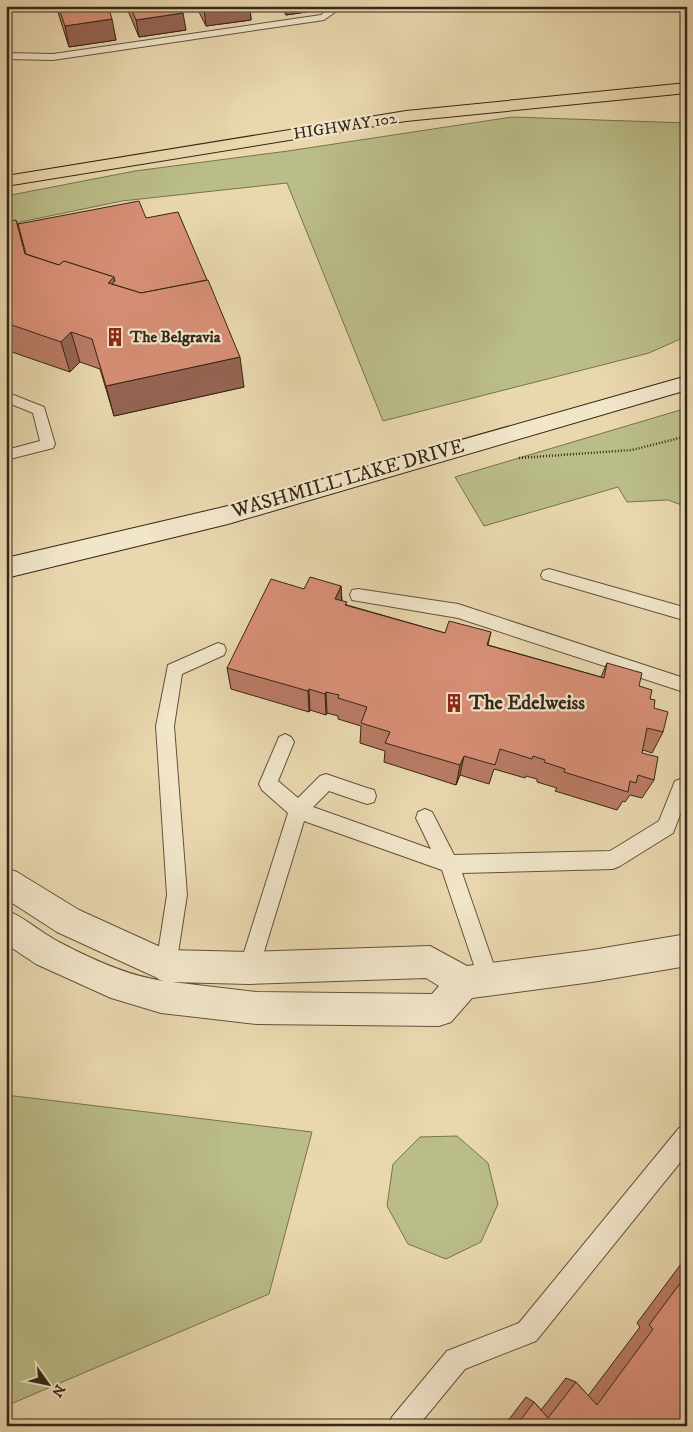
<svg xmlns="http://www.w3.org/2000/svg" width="693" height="1432" font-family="'IM FELL DW Pica',serif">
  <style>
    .green { fill: #babd88; stroke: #78724f }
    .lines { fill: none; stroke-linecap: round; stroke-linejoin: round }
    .lane-casing { stroke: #62523c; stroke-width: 2 }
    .street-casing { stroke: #62523c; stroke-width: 2 }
    .secondary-casing { stroke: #352616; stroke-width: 2 }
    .highway-casing { stroke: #352616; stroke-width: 2 }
    .path { stroke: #352616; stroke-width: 2.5; stroke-dasharray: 1 2; stroke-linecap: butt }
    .lane { fill: #f1e5ca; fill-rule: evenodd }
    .street { fill: #f1e5ca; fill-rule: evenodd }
    .secondary { fill: #f1e5ca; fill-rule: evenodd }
    .highway { fill: #e9d7ae; fill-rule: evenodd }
    .wall { fill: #b97b65; stroke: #352616 }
    .shaded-wall { fill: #966453; stroke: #352616 }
    .building { fill: #d78f76; stroke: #352616 }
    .labels { text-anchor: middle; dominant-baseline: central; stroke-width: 4.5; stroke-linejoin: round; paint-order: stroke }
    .far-street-label { font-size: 16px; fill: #352616; stroke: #f1e5ca }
    .far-poi-label { font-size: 16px; font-weight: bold; fill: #352616; stroke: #f1e5ca; text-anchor: start }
    .street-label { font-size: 20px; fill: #352616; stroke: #f1e5ca }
    .poi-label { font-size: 20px; font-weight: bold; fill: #352616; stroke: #f1e5ca; text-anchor: start }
  </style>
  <rect width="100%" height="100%" fill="#e9d7ae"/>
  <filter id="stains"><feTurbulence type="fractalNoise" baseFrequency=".004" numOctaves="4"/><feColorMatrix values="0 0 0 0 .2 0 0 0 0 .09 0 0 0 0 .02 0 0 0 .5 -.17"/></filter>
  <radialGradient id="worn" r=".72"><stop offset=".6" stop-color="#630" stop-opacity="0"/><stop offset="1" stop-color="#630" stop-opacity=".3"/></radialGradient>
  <g class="green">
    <path d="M 512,117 L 687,123 L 687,336 L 649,353 L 383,421 L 287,183 L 122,201 L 6,225 L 6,216 L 9,211 L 6,210 L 6,196 L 135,171 L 288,151 Z"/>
    <path d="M 687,408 L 687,507 L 668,500 L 627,502 L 618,487 L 484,526 L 455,477 Z"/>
    <path d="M 6,1095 L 312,1132 L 269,1294 L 6,1406 Z"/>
    <path d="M 457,1136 L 488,1163 L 498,1204 L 481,1242 L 446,1259 L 408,1244 L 387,1206 L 393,1164 L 420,1137 Z"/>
  </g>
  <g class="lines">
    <g class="lane-casing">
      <g id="lane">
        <path d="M 326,6 L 336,6 L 338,10 L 324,20 L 53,60 L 6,59 L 6,53 L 53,54 L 321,15 L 328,9 Z"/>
        <path d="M 6,392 L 44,407 L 55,444 L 53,448 L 6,460 L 6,450 L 40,441 L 33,413 L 6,402 Z"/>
        <path d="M 549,569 L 687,608 L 687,621 L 543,579 L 541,575 L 543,571 Z"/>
        <path d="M 358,589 L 458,604 L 687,679 L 687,693 L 458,618 L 352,600 L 350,595 L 352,590 Z"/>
        <path d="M 218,643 L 224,645 L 226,650 L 224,655 L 182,674 L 174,726 L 187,895 L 175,972 L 172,979 L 165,982 L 158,979 L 155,972 L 167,895 L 156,726 L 168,665 Z"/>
        <path d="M 285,734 L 291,737 L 294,742 L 278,781 L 298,798 L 320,776 L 326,774 L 367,788 L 374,790 L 376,796 L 374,802 L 367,804 L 329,791 L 313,807 L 431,849 L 416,818 L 418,812 L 425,809 L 432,812 L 454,855 L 610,851 L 659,821 L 675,781 L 681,779 L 687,781 L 687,797 L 673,833 L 620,866 L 613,869 L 462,873 L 499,980 L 496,987 L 489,990 L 482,987 L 479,980 L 442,870 L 304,821 L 259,968 L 256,975 L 249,978 L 242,975 L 239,968 L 288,813 L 262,790 L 259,784 L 279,737 Z"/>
        <path d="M 687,1125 L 687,1154 L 536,1341 L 465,1369 L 418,1426 L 388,1426 L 392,1417 L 447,1351 L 519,1323 L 679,1128 Z"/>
      </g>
    </g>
    <g class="street-casing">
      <path id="street" d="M 6,868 L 17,872 L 79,910 L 167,950 L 249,952 L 430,946 L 467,966 L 592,950 L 687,934 L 687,966 L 592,982 L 472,998 L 451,1022 L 439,1026 L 257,1024 L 161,1013 L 111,998 L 36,964 L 6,944 L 6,910 C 26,918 41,933 59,942 C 91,959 128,976 164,981 L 57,932 L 6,899 ZM 426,978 L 439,986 L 432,994 L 257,992 L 172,982 L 249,984 Z"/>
    </g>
    <g class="secondary-casing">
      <path id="secondary" d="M 687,376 L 687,390 L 228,524 L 6,578 L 6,558 L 228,506 Z"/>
    </g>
    <g class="highway-casing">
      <path id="highway" d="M 687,83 L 687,93 L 406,121 L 6,186 L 6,176 L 406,111 Z"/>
    </g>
    <path class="path" d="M 519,458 L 632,450 L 687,436"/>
    <use href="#lane" class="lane"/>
    <use href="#street" class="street"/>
    <use href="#secondary" class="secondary"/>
    <use href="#highway" class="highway"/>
  </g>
  <g class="wall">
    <path d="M 56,6 L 108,6 L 116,40 L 69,47 Z"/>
    <path d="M 126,6 L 180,6 L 186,30 L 139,37 Z"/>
    <path d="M 196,6 L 250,6 L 251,20 L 206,26 Z"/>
    <path d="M 281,6 L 326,6 L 326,9 L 286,15 Z"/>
    <path d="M 146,218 L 244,387 L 114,416 L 100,369 L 80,362 L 70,372 L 6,350 L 6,222 L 18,224 Z"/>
    <path d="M 341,586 L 342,601 L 347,605 L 445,633 L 491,632 L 488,645 L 601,677 L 607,663 L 639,686 L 650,699 L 663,732 L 652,753 L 643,750 L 642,753 L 654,780 L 642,798 L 630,795 L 625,802 L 623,801 L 617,810 L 555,791 L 557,788 L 537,782 L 537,779 L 526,776 L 525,778 L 494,769 L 489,784 L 460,775 L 456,785 L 384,762 L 385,751 L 360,743 L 361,726 L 338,719 L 338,716 L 327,713 L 326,715 L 310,710 L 309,712 L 231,689 L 227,668 L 304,589 Z"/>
    <path d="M 687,1256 L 687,1426 L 504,1426 L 526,1397 L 534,1402 L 541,1410 L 566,1378 L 576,1382 L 588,1396 L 640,1327 L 637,1323 Z"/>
  </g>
  <g class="shaded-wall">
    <path d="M 226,6 L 250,6 L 251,20 L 206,26 L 204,9 Z"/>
    <path d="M 286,6 L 326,6 L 326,9 L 286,15 Z"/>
    <path d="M 183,13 L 186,30 L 139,37 L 136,20 Z"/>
    <path d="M 112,19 L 116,40 L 69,47 L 65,26 Z"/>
    <path d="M 114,277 L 117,289 L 108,283 Z"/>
    <path d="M 71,332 L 80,362 L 70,372 L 61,342 Z"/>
    <path d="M 240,357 L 244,387 L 114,416 L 106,386 Z"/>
    <path d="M 341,586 L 342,609 L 335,599 Z"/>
    <path d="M 309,689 L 310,710 L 309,712 L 308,691 Z"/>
    <path d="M 326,692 L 327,713 L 326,715 L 325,694 Z"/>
    <path d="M 464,756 L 460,775 L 456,785 L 460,765 Z"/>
  </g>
  <g class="building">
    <path d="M 58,6 L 108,6 L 112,19 L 65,26 Z"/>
    <path d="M 130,6 L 180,6 L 183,13 L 136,20 Z"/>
    <path d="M 203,6 L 226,6 L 204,9 Z"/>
    <path d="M 139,201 L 146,218 L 178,212 L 207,280 L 141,293 L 112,284 L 115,281 L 114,277 L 64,261 L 59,265 L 26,254 L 18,224 Z"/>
    <path d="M 16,220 L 25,254 L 59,265 L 64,261 L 114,277 L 108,283 L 141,293 L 208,280 L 240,357 L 106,386 L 92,339 L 71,332 L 61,342 L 6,323 L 6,222 Z"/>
    <path d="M 310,577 L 341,586 L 335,599 L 347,602 L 345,605 L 445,633 L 449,621 L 491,632 L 487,645 L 604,678 L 607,663 L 642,673 L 639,686 L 652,690 L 650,699 L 655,700 L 654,708 L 668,712 L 663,732 L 647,728 L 642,753 L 658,757 L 654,780 L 638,775 L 636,783 L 630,781 L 628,792 L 564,772 L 565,769 L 544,762 L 545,760 L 533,756 L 532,759 L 500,749 L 495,765 L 464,756 L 460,765 L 385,743 L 390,732 L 361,723 L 367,707 L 338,698 L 339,695 L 326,692 L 325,694 L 309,689 L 308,691 L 227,668 L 271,579 L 304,589 Z"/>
    <path d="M 687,1274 L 687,1426 L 516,1426 L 534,1402 L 548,1418 L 576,1382 L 597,1405 L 653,1329 L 649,1325 Z"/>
  </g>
  <defs>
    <g id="building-bare" transform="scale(1.5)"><path d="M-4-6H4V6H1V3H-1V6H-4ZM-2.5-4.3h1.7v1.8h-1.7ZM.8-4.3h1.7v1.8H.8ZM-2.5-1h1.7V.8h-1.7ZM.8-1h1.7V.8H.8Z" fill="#8f2418" stroke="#f1e5ca" stroke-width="2.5" paint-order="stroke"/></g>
  </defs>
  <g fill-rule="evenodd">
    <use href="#building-bare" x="115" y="337"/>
    <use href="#building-bare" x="454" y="703"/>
  </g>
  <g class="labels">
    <g class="far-street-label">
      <text transform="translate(345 126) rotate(-9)">HIGHWAY 102</text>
    </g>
    <g class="far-poi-label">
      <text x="130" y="337">The Belgravia</text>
    </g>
    <g class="street-label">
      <text transform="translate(348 479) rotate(-16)">WASHMILL LAKE DRIVE</text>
    </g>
    <g class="poi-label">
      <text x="469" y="703">The Edelweiss</text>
    </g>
  </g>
  <rect width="693" height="1432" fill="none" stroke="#e9d7ae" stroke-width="25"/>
  <rect x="8" y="8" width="678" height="1417" fill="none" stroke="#352616" stroke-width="2.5"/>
  <rect x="12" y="12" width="668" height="1407" fill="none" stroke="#352616"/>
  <g transform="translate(48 1384) rotate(123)" stroke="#f1e5ca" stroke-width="4" paint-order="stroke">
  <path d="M0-4L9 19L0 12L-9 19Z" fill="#352616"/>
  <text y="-8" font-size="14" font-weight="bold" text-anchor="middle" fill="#352616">N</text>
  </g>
  <rect width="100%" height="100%" filter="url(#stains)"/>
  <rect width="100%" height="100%" fill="url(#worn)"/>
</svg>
